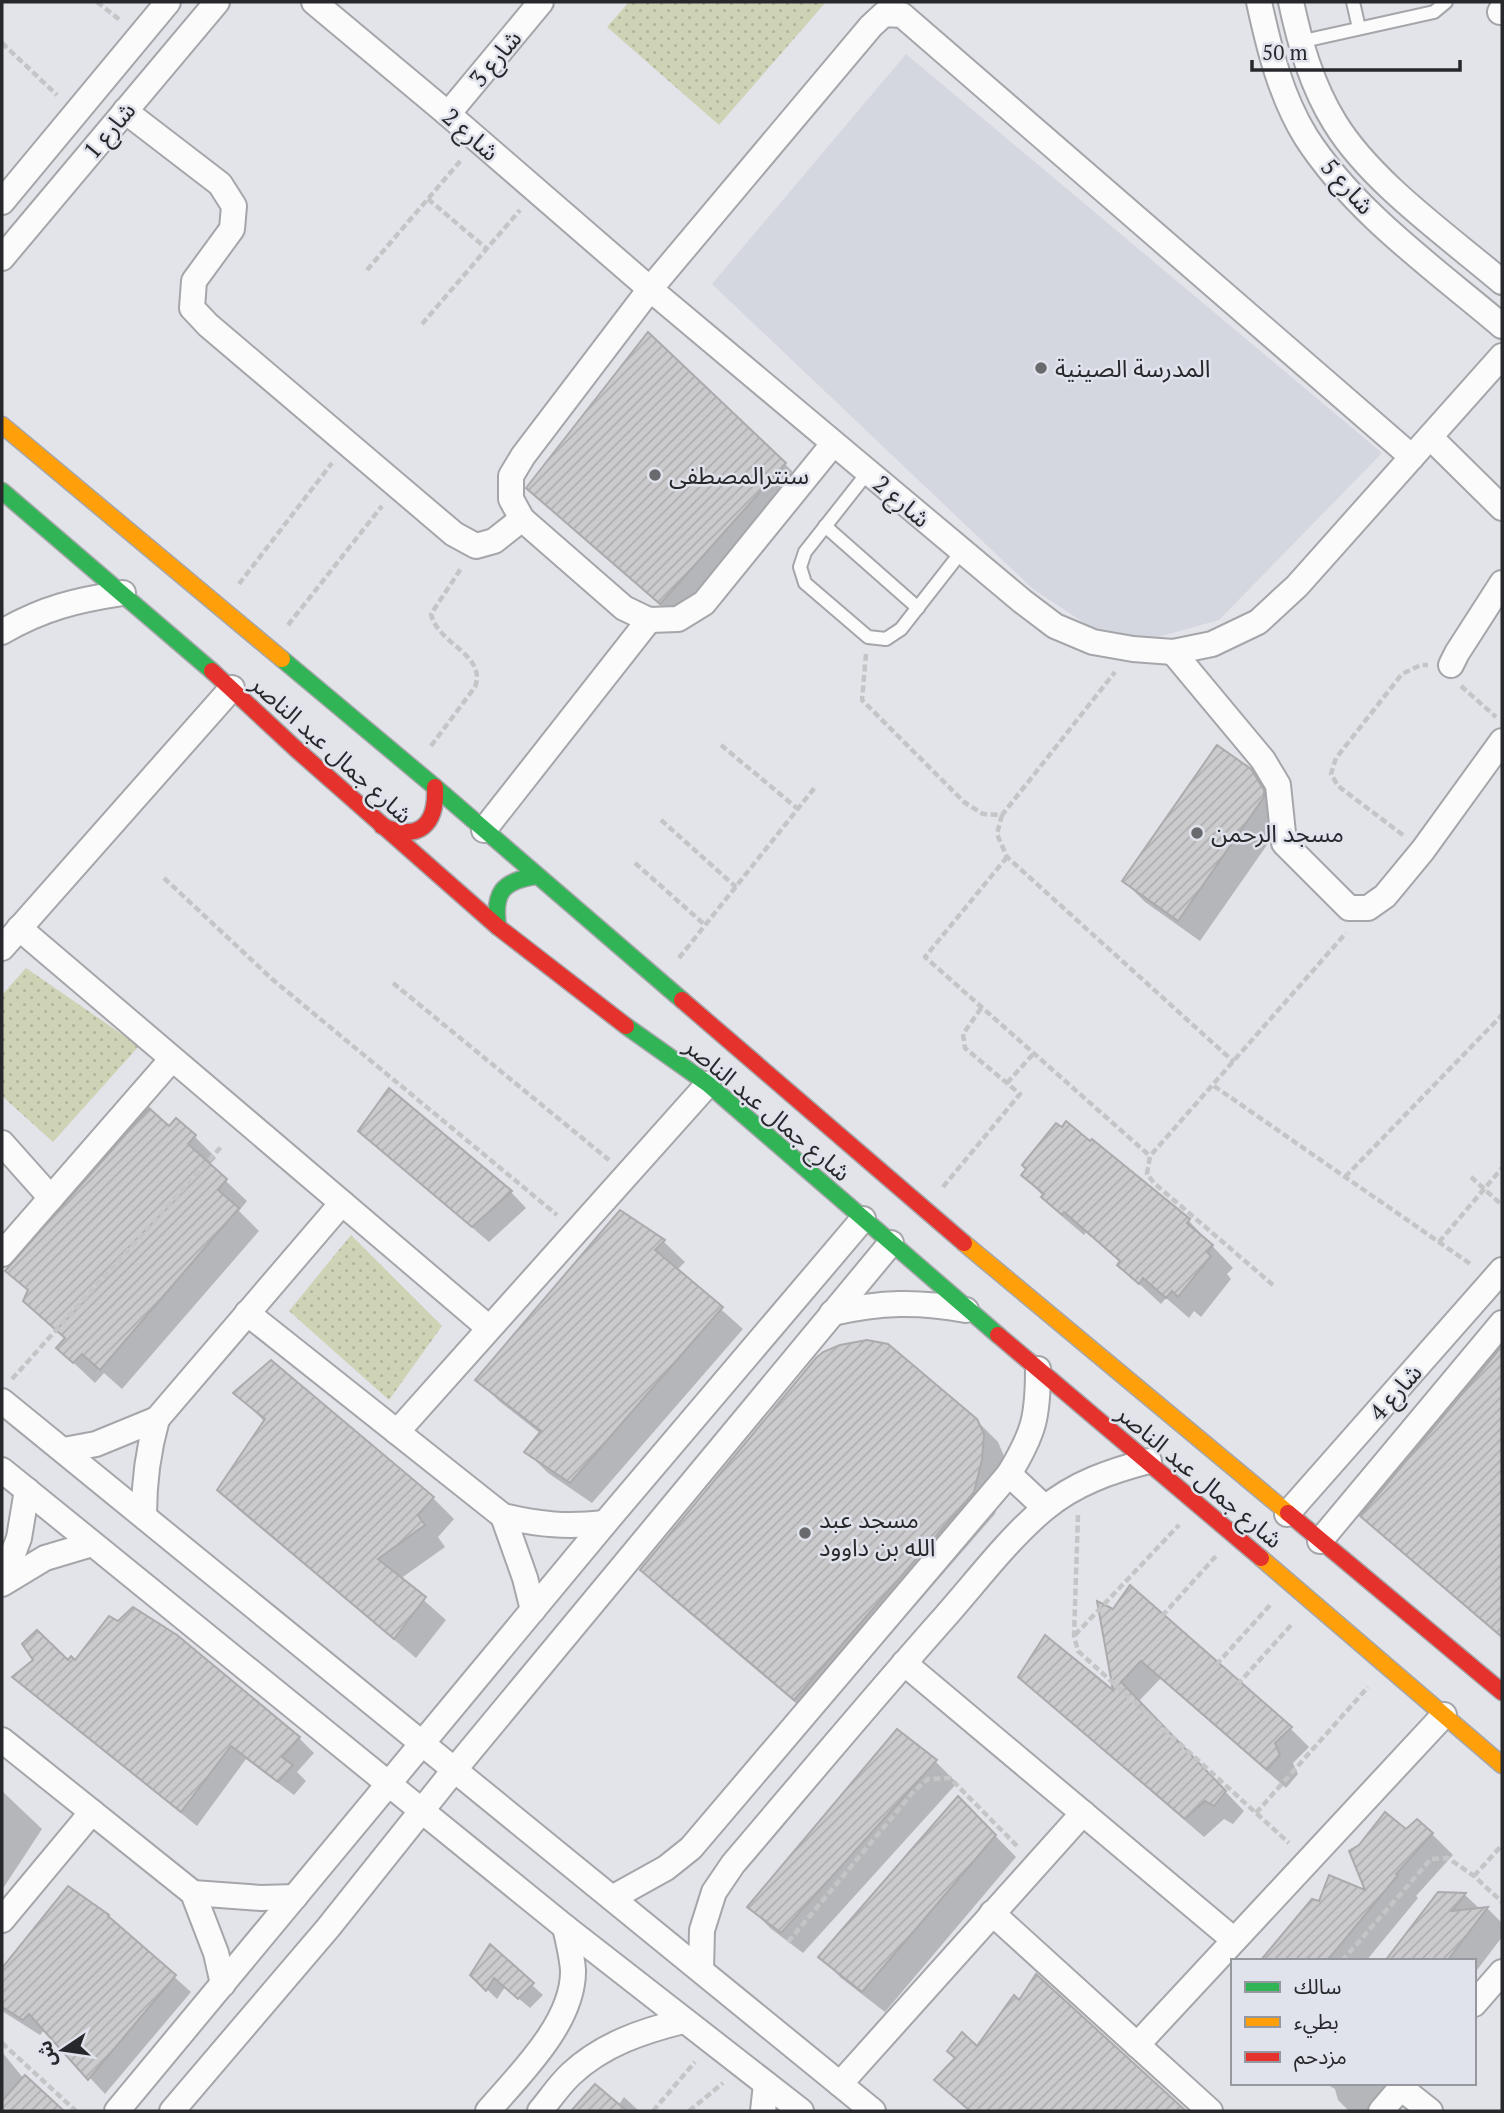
<svg xmlns="http://www.w3.org/2000/svg" width="1504" height="2113" font-family="'PT Serif','Noto Sans Arabic',serif">
  <style>
    .built { fill: #d4d6e0 }
    .park { fill: url(#park-dots) }
    .shadow { fill: #0003 }
    .building { fill: url(#building-hatch); stroke: #abaaad; stroke-width: 2 }
    .lines { fill: none; stroke-linecap: round; stroke-linejoin: round }
    .lane-casing { stroke: #a5a6aa; stroke-width: 16 }
    .street-casing { stroke: #a5a6aa; stroke-width: 28 }
    .fast-casing { stroke: #a5a6aa; stroke-width: 19 }
    .slow-casing { stroke: #a5a6aa; stroke-width: 19 }
    .jam-casing { stroke: #a5a6aa; stroke-width: 19 }
    .path { stroke: #c4c5c6; stroke-width: 4.5; stroke-dasharray: 7 3.5; stroke-linecap: butt }
    .lane { stroke: #fbfbfc; stroke-width: 12 }
    .street { stroke: #fbfbfc; stroke-width: 24 }
    .fast { stroke: #30b455; stroke-width: 16 }
    .slow { stroke: #ff9f0a; stroke-width: 16 }
    .jam { stroke: #e5322d; stroke-width: 16 }
    .poi-dot { fill: #696a6e; stroke: #e0e2ec; stroke-width: 2.5 }
    .labels { text-anchor: middle; dominant-baseline: central; stroke-width: 5; stroke-linejoin: round; paint-order: stroke }
    .street-label { font-size: 24px; fill: #27282b; stroke: #e0e2ec }
    .poi-label { font-size: 24px; fill: #27282b; stroke: #e0e2ec; text-anchor: start }
  </style>
  <defs>
    <pattern id="park-dots" width="8" height="8" patternUnits="userSpaceOnUse" patternTransform="scale(1.75)"><rect width="8" height="8" fill="#cfd3b6"/><path d="M2 2h.1M6 6h.1" fill="none" stroke="#b2b59d" stroke-width="1.8" stroke-linecap="round"/></pattern>
    <pattern id="building-hatch" width="6" height="6" patternUnits="userSpaceOnUse" patternTransform="scale(1.75)"><rect width="6" height="6" fill="#cbcacd"/><path d="M-1 1l2-2M0 6l6-6M5 7l2-2" fill="none" stroke="#aeaeb0"/></pattern>
  </defs>
  <rect width="100%" height="100%" fill="#e3e4e9"/>
  <path class="built" d="M 906,54 L 1382,453 L 1219,620 L 1158,637 L 1123,636 L 1089,626 L 1033,589 L 712,284 Z"/>
  <g class="park">
    <path d="M 629,2 L 826,2 L 719,125 L 607,27 Z"/>
    <path d="M 26,968 L 139,1046 L 53,1142 L 2,1096 L 2,995 Z"/>
    <path d="M 351,1235 L 442,1326 L 389,1400 L 289,1311 Z"/>
  </g>
  <g class="shadow">
    <path d="M 785,464 L 806,485 L 682,624 L 550,509 L 528,487 Z"/>
    <path d="M 1250,771 L 1272,793 L 1285,819 L 1200,941 L 1145,902 L 1124,881 Z"/>
    <path d="M 170,1128 L 194,1136 L 216,1158 L 209,1165 L 247,1201 L 239,1211 L 259,1231 L 122,1389 L 104,1373 L 95,1383 L 58,1348 L 66,1339 L 25,1301 L 29,1292 L 8,1271 Z"/>
    <path d="M 360,1131 L 511,1192 L 526,1208 L 489,1242 Z"/>
    <path d="M 1093,1141 L 1189,1221 L 1233,1268 L 1227,1274 L 1231,1279 L 1201,1317 L 1194,1311 L 1189,1318 L 1166,1298 L 1161,1304 L 1119,1265 L 1121,1262 L 1086,1232 L 1084,1235 L 1064,1218 L 1023,1175 Z"/>
    <path d="M 663,1241 L 685,1262 L 677,1270 L 743,1329 L 592,1503 L 548,1473 L 527,1452 L 541,1434 L 499,1401 L 478,1380 Z"/>
    <path d="M 1502,1349 L 1502,1638 L 1384,1537 L 1363,1516 Z"/>
    <path d="M 271,1362 L 433,1498 L 454,1519 L 438,1537 L 445,1547 L 400,1579 L 446,1620 L 416,1658 L 240,1511 L 219,1490 L 265,1422 L 235,1393 Z"/>
    <path d="M 976,1420 L 998,1442 L 1004,1456 L 1003,1482 L 995,1514 L 816,1720 L 663,1591 L 642,1570 Z"/>
    <path d="M 1100,1604 L 1290,1728 L 1309,1747 L 1293,1763 L 1298,1774 L 1286,1788 L 1161,1678 L 1139,1701 L 1244,1811 L 1233,1824 L 1224,1819 L 1204,1837 L 1039,1695 L 1020,1677 L 1116,1695 Z"/>
    <path d="M 68,1663 L 299,1738 L 314,1753 L 297,1772 L 306,1781 L 294,1795 L 246,1759 L 197,1826 L 30,1692 L 15,1677 Z"/>
    <path d="M 897,1732 L 936,1762 L 957,1783 L 803,1953 L 770,1928 L 749,1906 Z"/>
    <path d="M 2,1791 L 42,1829 L 2,1890 Z"/>
    <path d="M 980,1820 L 1016,1857 L 885,2012 L 841,1978 L 820,1956 Z"/>
    <path d="M 1406,1831 L 1432,1834 L 1453,1855 L 1416,1896 L 1418,1898 L 1366,1961 L 1262,1961 L 1320,1903 L 1369,1893 Z"/>
    <path d="M 68,1888 L 124,1932 L 191,1992 L 105,2094 L 45,2029 L 40,2035 L 2,2011 L 2,1971 Z"/>
    <path d="M 1438,1894 L 1465,1895 L 1480,1909 L 1487,1908 L 1502,1923 L 1502,1937 L 1474,1974 L 1474,1961 L 1388,1961 L 1396,1946 Z"/>
    <path d="M 490,1947 L 543,1995 L 530,2008 L 505,1987 L 497,1999 L 472,1975 Z"/>
    <path d="M 1036,1977 L 1184,2111 L 970,2111 L 956,2099 L 937,2080 L 977,2048 L 1020,2003 Z"/>
    <path d="M 2,2052 L 24,2079 L 25,2078 L 61,2111 L 2,2111 Z"/>
    <path d="M 1324,2083 L 1389,2083 L 1367,2111 L 1349,2111 L 1338,2100 L 1335,2089 Z"/>
    <path d="M 595,2087 L 618,2106 L 624,2097 L 639,2111 L 574,2111 Z"/>
  </g>
  <g class="building">
    <path d="M 648,332 L 786,463 L 660,604 L 526,488 Z"/>
    <path d="M 1217,745 L 1251,769 L 1264,790 L 1264,797 L 1178,921 L 1122,881 Z"/>
    <path d="M 389,1088 L 512,1191 L 472,1227 L 358,1131 Z"/>
    <path d="M 149,1108 L 169,1126 L 176,1118 L 196,1135 L 188,1144 L 227,1179 L 218,1190 L 239,1208 L 100,1370 L 82,1354 L 73,1363 L 56,1348 L 65,1338 L 23,1301 L 28,1290 L 5,1271 Z"/>
    <path d="M 1066,1121 L 1090,1141 L 1092,1139 L 1190,1219 L 1187,1223 L 1213,1245 L 1207,1252 L 1211,1256 L 1178,1297 L 1172,1291 L 1166,1298 L 1143,1278 L 1139,1284 L 1117,1265 L 1120,1261 L 1064,1212 L 1062,1215 L 1041,1197 L 1044,1194 L 1021,1175 L 1026,1169 L 1022,1165 L 1056,1123 L 1062,1127 Z"/>
    <path d="M 620,1210 L 665,1240 L 655,1250 L 723,1307 L 570,1483 L 524,1452 L 541,1431 L 475,1380 Z"/>
    <path d="M 867,1340 L 888,1344 L 977,1419 L 984,1434 L 982,1460 L 974,1492 L 794,1700 L 640,1570 L 816,1358 L 823,1352 L 840,1345 Z"/>
    <path d="M 1502,1346 L 1502,1637 L 1360,1516 Z"/>
    <path d="M 271,1360 L 434,1497 L 418,1515 L 425,1525 L 378,1559 L 426,1597 L 394,1639 L 217,1490 L 265,1419 L 233,1393 Z"/>
    <path d="M 1130,1585 L 1292,1727 L 1275,1743 L 1280,1755 L 1267,1770 L 1141,1661 L 1121,1682 L 1226,1791 L 1214,1806 L 1205,1801 L 1185,1819 L 1018,1677 L 1045,1635 L 1113,1690 L 1097,1601 L 1113,1609 Z"/>
    <path d="M 133,1607 L 177,1635 L 300,1737 L 282,1757 L 293,1765 L 278,1782 L 231,1746 L 181,1812 L 12,1677 L 33,1660 L 22,1644 L 37,1630 L 68,1660 L 71,1656 L 75,1660 L 109,1616 L 118,1621 Z"/>
    <path d="M 897,1729 L 937,1760 L 781,1933 L 747,1907 Z"/>
    <path d="M 958,1796 L 996,1835 L 862,1992 L 818,1957 Z"/>
    <path d="M 1385,1812 L 1406,1829 L 1417,1819 L 1433,1833 L 1396,1874 L 1398,1875 L 1327,1961 L 1260,1961 L 1312,1899 L 1319,1901 L 1329,1875 L 1365,1890 L 1349,1851 L 1359,1845 Z"/>
    <path d="M 68,1886 L 109,1915 L 108,1916 L 176,1975 L 88,2080 L 29,2014 L 23,2020 L 2,2007 L 2,1968 Z"/>
    <path d="M 1438,1892 L 1466,1893 L 1452,1911 L 1488,1907 L 1447,1961 L 1385,1961 Z"/>
    <path d="M 490,1944 L 534,1983 L 518,1999 L 494,1978 L 486,1991 L 470,1975 Z"/>
    <path d="M 1036,1974 L 1186,2111 L 970,2111 L 934,2080 L 955,2058 L 947,2051 L 962,2032 L 977,2046 L 1014,1995 L 1019,2000 Z"/>
    <path d="M 25,2075 L 64,2111 L 2,2111 L 2,2101 Z"/>
    <path d="M 595,2084 L 627,2111 L 571,2111 Z"/>
  </g>
  <g class="lines">
    <g class="lane-casing">
      <g id="lane">
        <path d="M 1353,2 L 1359,28"/>
        <path d="M 1299,42 L 1434,12 L 1446,2"/>
        <path d="M 868,472 L 805,552 L 800,567 L 805,583 L 868,637 L 886,639 L 901,629 L 962,551"/>
        <path d="M 825,526 L 918,608"/>
      </g>
    </g>
    <g class="street-casing">
      <g id="street">
        <path d="M 314,2 L 448,114 L 650,289 L 1022,601 L 1055,626 L 1093,642 L 1133,649 L 1173,652 L 1212,644 L 1258,622 L 1297,586 L 1502,356"/>
        <path d="M 1259,2 C 1269,48 1281,97 1306,137 C 1354,212 1435,269 1502,326"/>
        <path d="M 1291,2 C 1300,44 1312,86 1335,123 C 1372,183 1448,236 1502,282"/>
        <path d="M 1500,12 L 1502,9"/>
        <path d="M 125,111 L 220,184 L 234,206 L 232,229 L 194,281 L 192,308 L 208,325 L 454,534 L 476,546 L 494,541 L 522,519"/>
        <path d="M 448,114 L 541,2"/>
        <path d="M 2,202 L 168,2"/>
        <path d="M 2,258 L 217,2"/>
        <path d="M 1430,437 L 1502,508"/>
        <path d="M 833,444 L 704,603 L 678,619 L 649,620 L 624,608 L 522,519 L 511,499 L 511,476 L 523,456 L 650,289 L 871,26 L 884,14 L 902,15 L 1412,457"/>
        <path d="M 2,632 C 43,608 77,600 123,593"/>
        <path d="M 1173,652 L 1263,760 L 1278,785 L 1284,843 L 1349,908 L 1368,908 L 1385,896 L 1423,850 L 1502,741"/>
        <path d="M 1451,665 L 1457,653 L 1502,583"/>
        <path d="M 484,830 L 649,620"/>
        <path d="M 19,928 L 489,1328"/>
        <path d="M 2,948 L 232,688"/>
        <path d="M 2,1143 L 51,1198"/>
        <path d="M 2,1254 L 172,1059"/>
        <path d="M 247,1313 L 503,1516 C 540,1525 567,1527 605,1523"/>
        <path d="M 832,1313 C 881,1302 918,1301 966,1310"/>
        <path d="M 2,1401 L 873,2111"/>
        <path d="M 397,1432 L 708,1084"/>
        <path d="M 64,1450 L 96,1444 L 157,1419 L 342,1203"/>
        <path d="M 2,1470 L 565,1927 L 801,2111"/>
        <path d="M 1009,1474 L 1045,1508"/>
        <path d="M 1287,1514 L 1502,1270"/>
        <path d="M 144,1515 C 144,1481 148,1451 157,1419"/>
        <path d="M 503,1516 L 525,1578 L 533,1610"/>
        <path d="M 1320,1541 L 1502,1323"/>
        <path d="M 2,1583 L 19,1538 L 27,1490"/>
        <path d="M 2,1584 L 45,1558 L 92,1544"/>
        <path d="M 904,1663 L 1234,1940"/>
        <path d="M 2,1740 L 193,1893 L 216,1953 L 223,1984"/>
        <path d="M 193,1893 L 261,1898 L 295,1897"/>
        <path d="M 612,1898 L 666,1868 L 691,1848 L 1009,1474 C 1034,1433 1038,1417 1038,1369"/>
        <path d="M 992,1913 L 1210,2111"/>
        <path d="M 2,1920 L 92,1812"/>
        <path d="M 701,1970 L 702,1930 L 714,1892 L 733,1864 C 803,1782 872,1699 944,1618 C 976,1582 1007,1540 1044,1509 C 1075,1483 1111,1471 1149,1461"/>
        <path d="M 1474,2004 L 1502,1972"/>
        <path d="M 1137,2045 L 1444,1715"/>
        <path d="M 840,2084 L 1083,1813"/>
        <path d="M 1401,2088 L 1430,2111"/>
        <path d="M 117,2111 L 605,1523 L 863,1219"/>
        <path d="M 172,2111 L 328,1928 L 455,1769 L 891,1243"/>
        <path d="M 488,2111 C 520,2074 574,2022 573,1970 C 572,1956 568,1940 565,1927"/>
        <path d="M 540,2111 C 550,2099 560,2084 571,2074 C 603,2044 643,2031 683,2021"/>
        <path d="M 763,2111 L 766,2084"/>
        <path d="M 1381,2111 L 1405,2083"/>
      </g>
    </g>
    <g class="fast-casing">
      <g id="fast">
        <path d="M 2,491 L 212,671"/>
        <path d="M 282,659 L 435,787 L 682,1000"/>
        <path d="M 498,927 C 493,893 502,881 536,876"/>
        <path d="M 626,1026 L 708,1084 L 998,1335"/>
      </g>
    </g>
    <g class="slow-casing">
      <g id="slow">
        <path d="M 2,425 L 282,659"/>
        <path d="M 964,1243 L 1288,1513"/>
        <path d="M 1261,1558 L 1502,1765"/>
      </g>
    </g>
    <g class="jam-casing">
      <g id="jam">
        <path d="M 212,671 L 296,749 L 498,927 L 626,1026"/>
        <path d="M 382,826 C 419,842 437,825 435,787"/>
        <path d="M 682,1000 L 964,1243"/>
        <path d="M 998,1335 L 1261,1558"/>
        <path d="M 1288,1513 L 1502,1692"/>
      </g>
    </g>
    <g class="path">
      <path d="M 97,2 L 120,20"/>
      <path d="M 2,43 L 57,95"/>
      <path d="M 428,199 L 487,249"/>
      <path d="M 367,270 L 462,159"/>
      <path d="M 422,324 L 520,210"/>
      <path d="M 239,584 L 332,463"/>
      <path d="M 288,625 L 382,506"/>
      <path d="M 866,654 L 862,700 L 964,802 L 983,814 L 1002,815 L 1115,672"/>
      <path d="M 1461,686 L 1496,717"/>
      <path d="M 721,745 L 798,809"/>
      <path d="M 431,746 L 475,687 C 487,654 438,645 431,614 L 462,567"/>
      <path d="M 1002,815 L 997,834 L 1007,857 L 1234,1062"/>
      <path d="M 661,820 L 736,887"/>
      <path d="M 1403,835 L 1338,786 L 1331,774 L 1336,758 L 1402,674 L 1421,665 L 1428,665"/>
      <path d="M 1007,857 L 925,957 L 1150,1156"/>
      <path d="M 635,863 L 705,925"/>
      <path d="M 164,878 L 272,979 L 557,1215"/>
      <path d="M 679,958 L 816,786"/>
      <path d="M 393,983 L 609,1160"/>
      <path d="M 1007,1083 L 1034,1053"/>
      <path d="M 1214,1086 L 1472,1265"/>
      <path d="M 1345,1177 L 1502,1015"/>
      <path d="M 1471,1177 L 1502,1205"/>
      <path d="M 943,1187 L 1020,1094 L 965,1048 L 963,1034 L 982,1007"/>
      <path d="M 1439,1242 L 1502,1168"/>
      <path d="M 1273,1285 L 1154,1183 L 1147,1174 L 1150,1156 L 1346,933"/>
      <path d="M 12,1379 L 221,1147"/>
      <path d="M 1078,1515 L 1074,1636 L 1078,1651 L 1289,1843"/>
      <path d="M 1162,1616 L 1216,1556"/>
      <path d="M 1075,1635 L 1179,1525"/>
      <path d="M 1216,1665 L 1271,1604"/>
      <path d="M 1237,1685 L 1293,1623"/>
      <path d="M 1256,1813 L 1368,1687"/>
      <path d="M 1474,1876 L 1502,1845"/>
      <path d="M 788,1942 L 914,1791 L 928,1779 L 950,1778 L 1018,1847"/>
      <path d="M 1342,1961 L 1431,1859 L 1448,1858 L 1474,1876 L 1502,1902"/>
      <path d="M 2,2043 L 76,2111"/>
      <path d="M 653,2111 L 695,2062"/>
      <path d="M 689,2111 L 723,2083"/>
    </g>
    <use href="#lane" class="lane"/>
    <use href="#street" class="street"/>
    <use href="#fast" class="fast"/>
    <use href="#slow" class="slow"/>
    <use href="#jam" class="jam"/>
  </g>
  <g class="poi-dot">
    <circle cx="1041" cy="368" r="7"/>
    <circle cx="655" cy="475" r="7"/>
    <circle cx="1197" cy="833" r="7"/>
    <circle cx="805" cy="1533" r="7"/>
  </g>
  <g class="labels">
    <g class="street-label">
      <text transform="translate(495 58) rotate(-50)">شارع 3</text>
      <text transform="translate(109 130) rotate(-50)">شارع 1</text>
      <text transform="translate(471 134) rotate(41)">شارع 2</text>
      <text transform="translate(1348 186) rotate(48)">شارع 5</text>
      <text transform="translate(902 501) rotate(40)">شارع 2</text>
      <text transform="translate(332 749) rotate(42)">شارع جمال عبد الناصر</text>
      <text transform="translate(768 1109) rotate(40)">شارع جمال عبد الناصر</text>
      <text transform="translate(1395 1392) rotate(-49)">شارع 4</text>
      <text transform="translate(1200 1476) rotate(40)">شارع جمال عبد الناصر</text>
    </g>
    <g class="poi-label">
      <text x="1055" y="368">المدرسة الصينية</text>
      <text x="669" y="475">سنترالمصطفى</text>
      <text x="1211" y="833">مسجد الرحمن</text>
      <text x="819" y="1519">مسجد عبد<tspan x="819" dy="28">الله بن داوود</tspan></text>
    </g>
  </g>
  <rect width="1504" height="2113" fill="none" stroke="#27282b" stroke-width="7"/>
  <rect x="1231" y="1959" width="245" height="126" fill="#e0e2ec" stroke="#96989f" stroke-width="2"/>
  <rect x="1245" y="1982" width="35" height="10" fill="#30b455" stroke="#96989f" stroke-width="2"/>
  <text x="1294" y="1994" font-size="21" fill="#27282b">سالك</text>
  <rect x="1245" y="2017" width="35" height="10" fill="#ff9f0a" stroke="#96989f" stroke-width="2"/>
  <text x="1294" y="2029" font-size="21" fill="#27282b">بطيء</text>
  <rect x="1245" y="2052" width="35" height="10" fill="#e5322d" stroke="#96989f" stroke-width="2"/>
  <text x="1294" y="2064" font-size="21" fill="#27282b">مزدحم</text>
  <g transform="translate(63 2050) rotate(257)" stroke="#e0e2ec" stroke-width="5" paint-order="stroke">
  <path d="M0-5L12 26L0 18L-12 26Z" fill="#27282b"/>
  <text y="-10" font-size="19" font-weight="bold" text-anchor="middle" fill="#27282b">ش</text>
  </g>
  <path d="M1252 60v10h208v-10" fill="none" stroke="#27282b" stroke-width="3.5"/>
  <text x="1262" y="60" font-size="21" fill="#27282b" stroke="#e0e2ec" stroke-width="5" paint-order="stroke">50 m</text>
</svg>
